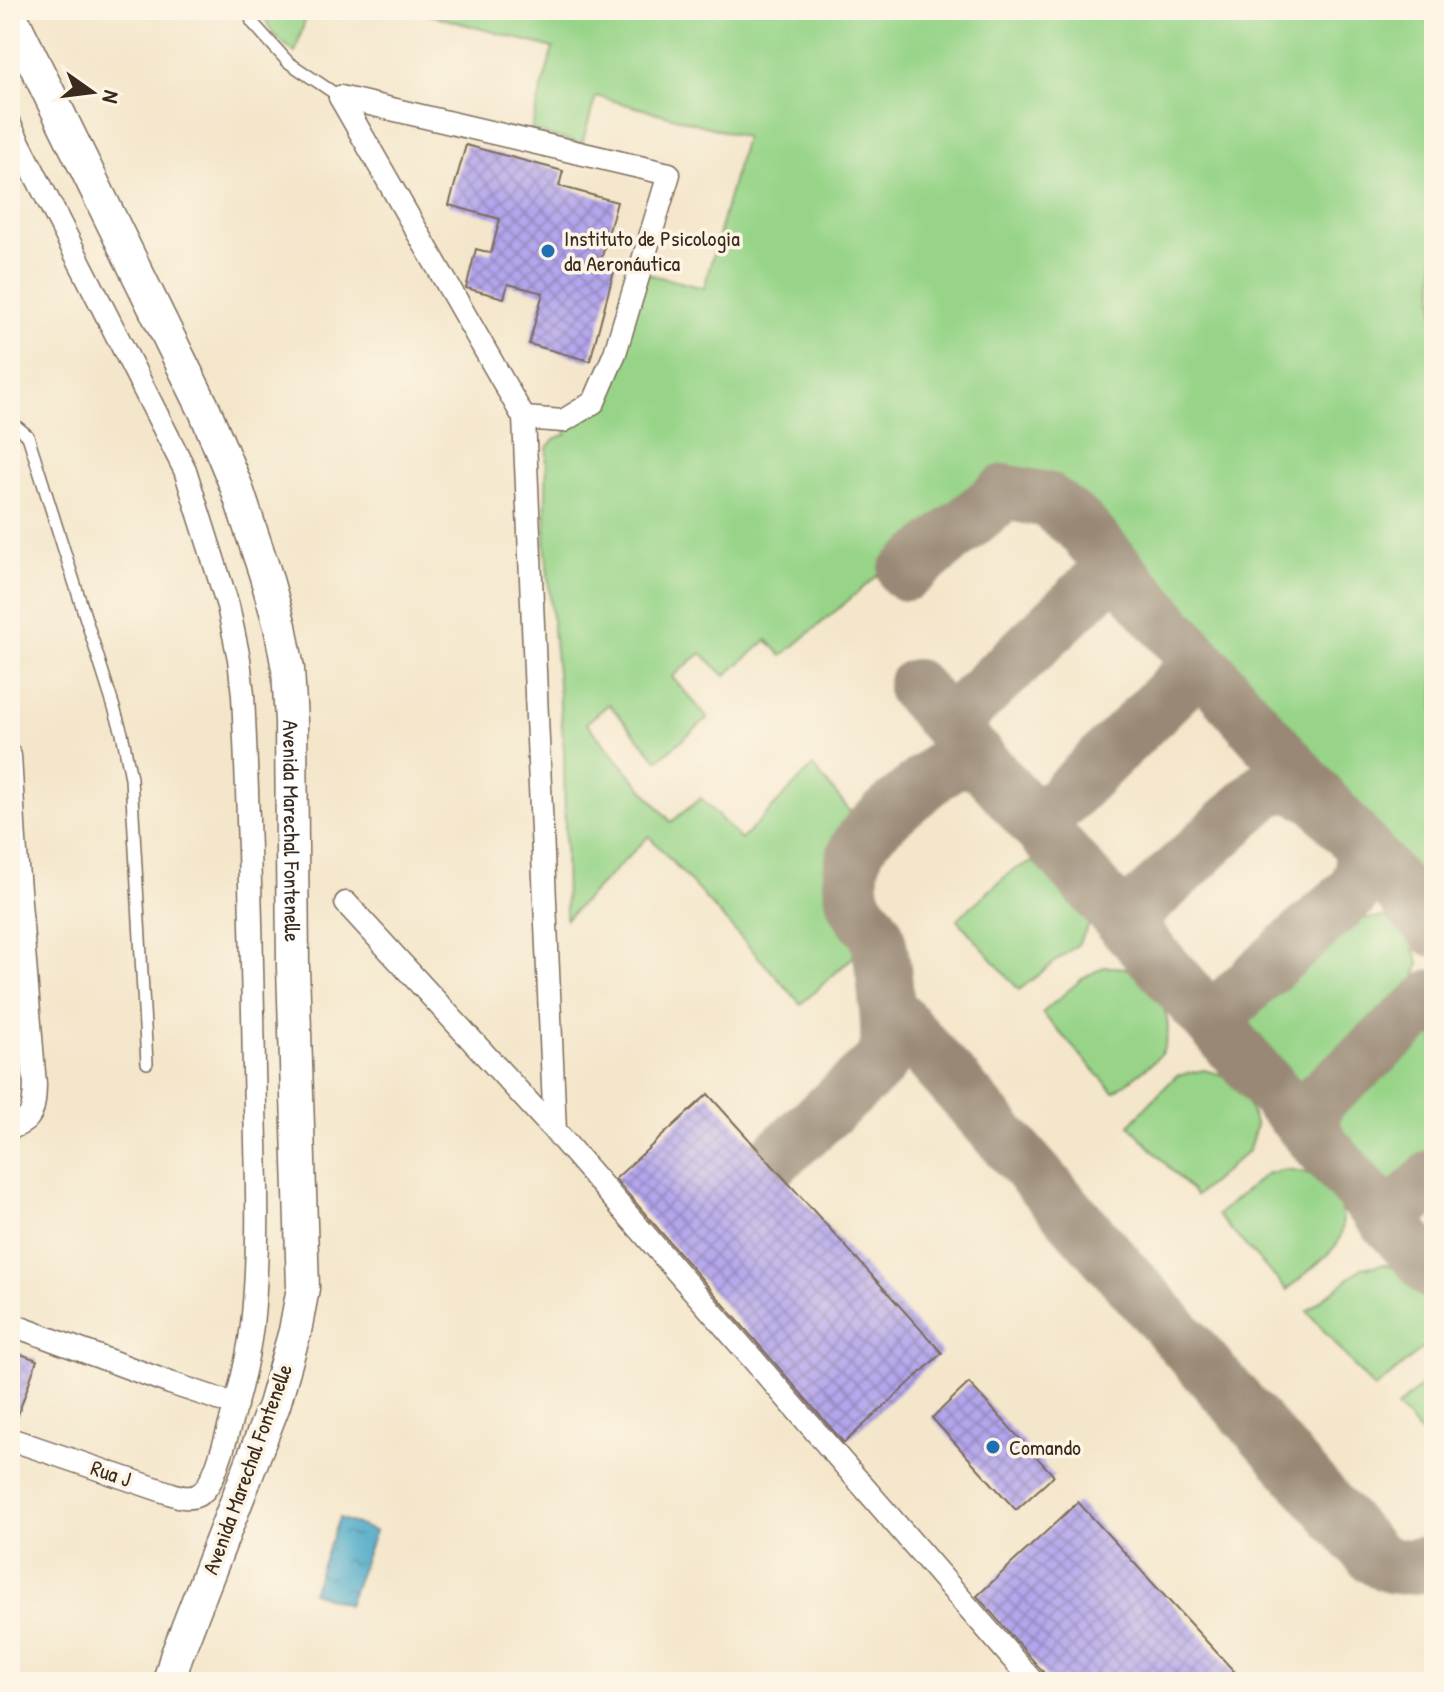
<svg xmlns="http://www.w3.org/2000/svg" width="1444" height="1692" font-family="'Patrick Hand',sans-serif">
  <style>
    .grass { fill: #97d488; stroke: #697f53; stroke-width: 2 }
    .water { fill: url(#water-ripples); stroke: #426a73; stroke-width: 2 }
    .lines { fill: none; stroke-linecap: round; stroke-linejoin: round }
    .taxiway { stroke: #988874; stroke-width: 56 }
    .building { fill: url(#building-cross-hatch) }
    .service-casing { stroke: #7c6c5b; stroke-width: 14 }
    .minor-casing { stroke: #7c6c5b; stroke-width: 25 }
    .secondary-casing { stroke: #7c6c5b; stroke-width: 35 }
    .service { stroke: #fff; stroke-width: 11 }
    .minor { stroke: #fff; stroke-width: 22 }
    .secondary { stroke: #fff; stroke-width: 32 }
    .poi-dot { fill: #1f6fb2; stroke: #fcf5e5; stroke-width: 3 }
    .labels { text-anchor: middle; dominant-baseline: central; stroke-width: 7; stroke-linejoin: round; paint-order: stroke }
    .poi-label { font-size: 22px; fill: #3b2a1e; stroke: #fcf5e5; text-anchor: start }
    .street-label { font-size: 22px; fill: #3b2a1e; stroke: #fcf5e5 }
  </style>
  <defs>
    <pattern id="water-ripples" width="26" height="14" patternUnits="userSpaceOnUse" patternTransform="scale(2)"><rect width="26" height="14" fill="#49a9c8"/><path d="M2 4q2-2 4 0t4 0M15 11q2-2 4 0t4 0" fill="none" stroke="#3e8aa2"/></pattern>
    <pattern id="building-cross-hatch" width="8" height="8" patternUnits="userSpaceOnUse" patternTransform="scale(2)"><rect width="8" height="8" fill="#b4a6ec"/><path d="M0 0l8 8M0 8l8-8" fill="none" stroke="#9487bf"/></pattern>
  </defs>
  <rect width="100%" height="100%" fill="#fcf5e5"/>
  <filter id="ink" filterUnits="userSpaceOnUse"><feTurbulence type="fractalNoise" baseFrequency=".0125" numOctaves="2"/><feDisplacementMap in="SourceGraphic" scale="16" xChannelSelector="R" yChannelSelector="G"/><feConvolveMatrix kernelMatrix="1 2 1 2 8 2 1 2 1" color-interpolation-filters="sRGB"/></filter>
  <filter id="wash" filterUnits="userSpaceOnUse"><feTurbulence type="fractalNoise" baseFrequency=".006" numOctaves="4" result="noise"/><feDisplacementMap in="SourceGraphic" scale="32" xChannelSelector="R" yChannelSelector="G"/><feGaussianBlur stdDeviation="1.8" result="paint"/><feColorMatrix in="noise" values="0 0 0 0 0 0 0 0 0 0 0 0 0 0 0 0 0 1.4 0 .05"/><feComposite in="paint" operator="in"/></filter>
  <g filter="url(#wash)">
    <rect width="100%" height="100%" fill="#f4e6cb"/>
    <g class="grass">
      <path d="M 261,10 L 308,10 L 295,53 L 273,34 Z"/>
      <path d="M 412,10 L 1434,10 L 1434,904 L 1074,499 L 1057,487 L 1039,480 L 1008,479 L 970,498 L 782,656 L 767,640 L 725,676 L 701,653 L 672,677 L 708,718 L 658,760 L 609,704 L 586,723 L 671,822 L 701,798 L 741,840 L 813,766 L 854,816 C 837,850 820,880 839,919 C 844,929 856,939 864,947 L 801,1004 L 649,836 L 566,919 L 564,749 L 545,542 L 547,448 L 554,439 L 567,434 L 566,427 L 604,404 L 609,397 L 643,273 L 704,288 L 745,137 L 596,96 L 582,144 L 531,130 L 553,48 Z"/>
      <path d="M 1033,862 L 1048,867 L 1085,910 L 1089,925 L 1078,944 L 1019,990 L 957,919 L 1014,869 Z"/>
      <path d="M 1385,917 L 1409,934 L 1419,963 L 1412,991 L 1318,1080 L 1286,1085 L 1261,1071 L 1247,1042 L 1252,1011 L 1347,920 Z"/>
      <path d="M 1104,967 C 1111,967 1121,966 1128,969 C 1158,983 1178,1021 1162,1052 C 1157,1062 1124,1084 1114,1092 L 1042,1013 L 1083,978 Z"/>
      <path d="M 1434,1025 L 1434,1157 L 1402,1185 L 1368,1183 L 1348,1167 L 1337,1139 L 1340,1105 Z"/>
      <path d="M 1204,1070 L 1229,1077 L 1246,1099 L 1256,1125 L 1249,1150 L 1196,1196 L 1129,1125 L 1176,1076 Z"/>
      <path d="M 1285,1169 C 1293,1170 1302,1171 1310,1174 C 1335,1186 1351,1215 1338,1242 C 1333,1252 1297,1281 1287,1290 L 1217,1215 L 1266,1174 Z"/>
      <path d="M 1384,1264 L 1405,1272 L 1428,1293 L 1434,1310 L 1434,1316 L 1427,1345 L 1374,1389 L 1307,1311 L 1362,1268 Z"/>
      <path d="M 1434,1375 L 1434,1448 L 1397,1407 Z"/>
    </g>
    <path class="water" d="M 339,1518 L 375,1531 L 348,1605 L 312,1592 Z"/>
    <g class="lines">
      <g class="taxiway">
        <path d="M 906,573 L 1005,492 L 1047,500 L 1079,525 L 1434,929"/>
        <path d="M 915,687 L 1434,1273"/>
        <path d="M 949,725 L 1115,566"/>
        <path d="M 1037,825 L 1200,664"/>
        <path d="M 1123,923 L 1267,788 L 1291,785 L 1316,796"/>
        <path d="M 887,1007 L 1372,1555 C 1390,1571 1412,1567 1434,1563"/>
        <path d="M 1231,1045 L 1225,1032 L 1223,1019 L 1226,1007 L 1261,974 L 1353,892 C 1363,876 1366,864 1360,846"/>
        <path d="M 1321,1145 C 1311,1129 1311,1119 1317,1101 L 1434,997"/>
        <path d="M 770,1163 L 878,1066 C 881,1061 886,1056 887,1050 C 891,1035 883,948 876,934 C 872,925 863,918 858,909 C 848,893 849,866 857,849 C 866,828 913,793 932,777 C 950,760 964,755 987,769"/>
        <path d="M 1387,1221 L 1434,1177"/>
      </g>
    </g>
    <g id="blocks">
      <g class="building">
        <path d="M 466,145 L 563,171 L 559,186 L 617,202 L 601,260 L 616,264 L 590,361 L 529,344 L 543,293 L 508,284 L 504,298 L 466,288 L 476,249 L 491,253 L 500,219 L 449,205 Z"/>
        <path d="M 708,1094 L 942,1353 L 844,1443 L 615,1179 Z"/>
        <path d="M 10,1350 L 37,1360 L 14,1426 L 10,1425 Z"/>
        <path d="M 969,1383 L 1054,1476 L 1016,1510 L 932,1418 Z"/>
        <path d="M 1078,1502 L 1244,1682 L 1047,1682 L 1044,1673 L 977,1596 Z"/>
      </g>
    </g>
  </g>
  <g filter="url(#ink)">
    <use href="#blocks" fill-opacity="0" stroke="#7c6c5b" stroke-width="2"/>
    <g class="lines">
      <g class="service-casing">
        <g id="service">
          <path d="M 249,10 L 252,22 L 288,62 L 340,97"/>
          <path d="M 10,424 L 16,426 L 28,436 L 122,733 L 131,778 L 147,1063"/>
        </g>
      </g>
      <g class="minor-casing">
        <g id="minor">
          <path d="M 340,97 L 524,418 L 555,1131"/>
          <path d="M 340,97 L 669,174 L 615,353 L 594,402 L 563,421 L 524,418"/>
          <path d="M 10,125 L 185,470 L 228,606 L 239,659 L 243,695 C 249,820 252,945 254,1070 C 256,1155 261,1241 252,1325 C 247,1367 235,1408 223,1448 C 218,1462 212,1488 198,1495 C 188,1500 178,1496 169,1493 L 10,1439"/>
          <path d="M 10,756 L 15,841 L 35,1085 C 34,1108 34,1121 10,1128"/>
          <path d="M 346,903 L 555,1131 L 1033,1682"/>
          <path d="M 10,1324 L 170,1383 L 236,1405"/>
        </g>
      </g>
      <g class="secondary-casing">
        <g id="secondary">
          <path id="s1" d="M 10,14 L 205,411 L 236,486 L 265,573 L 280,626 L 288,669 L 291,722 L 293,967 L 303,1288 L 295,1331 L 274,1405 L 176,1657 L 169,1682"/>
        </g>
      </g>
      <use href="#service" class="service"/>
      <use href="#minor" class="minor"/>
      <use href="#secondary" class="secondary"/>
    </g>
  </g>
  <g class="poi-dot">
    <circle cx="548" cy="251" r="8"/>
    <circle cx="993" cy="1447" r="8"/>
  </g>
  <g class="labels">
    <g class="poi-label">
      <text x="564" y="238">Instituto de Psicologia<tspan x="564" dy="25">da Aeronáutica</tspan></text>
      <text x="1009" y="1447">Comando</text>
    </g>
    <g class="street-label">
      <text stroke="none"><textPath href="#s1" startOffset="876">Avenida Marechal Fontenelle</textPath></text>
      <text transform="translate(247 1469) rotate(-70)">Avenida Marechal Fontenelle</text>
      <text transform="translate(111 1473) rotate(19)">Rua J</text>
    </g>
  </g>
  <rect width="1444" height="1692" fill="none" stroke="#fcf5e5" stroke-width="40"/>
  <g transform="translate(92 92) rotate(104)" stroke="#fcf5e5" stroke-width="6" paint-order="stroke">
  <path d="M0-6L14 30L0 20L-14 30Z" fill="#3b2a1e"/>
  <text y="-12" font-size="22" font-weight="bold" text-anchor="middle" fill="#3b2a1e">N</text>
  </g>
</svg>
